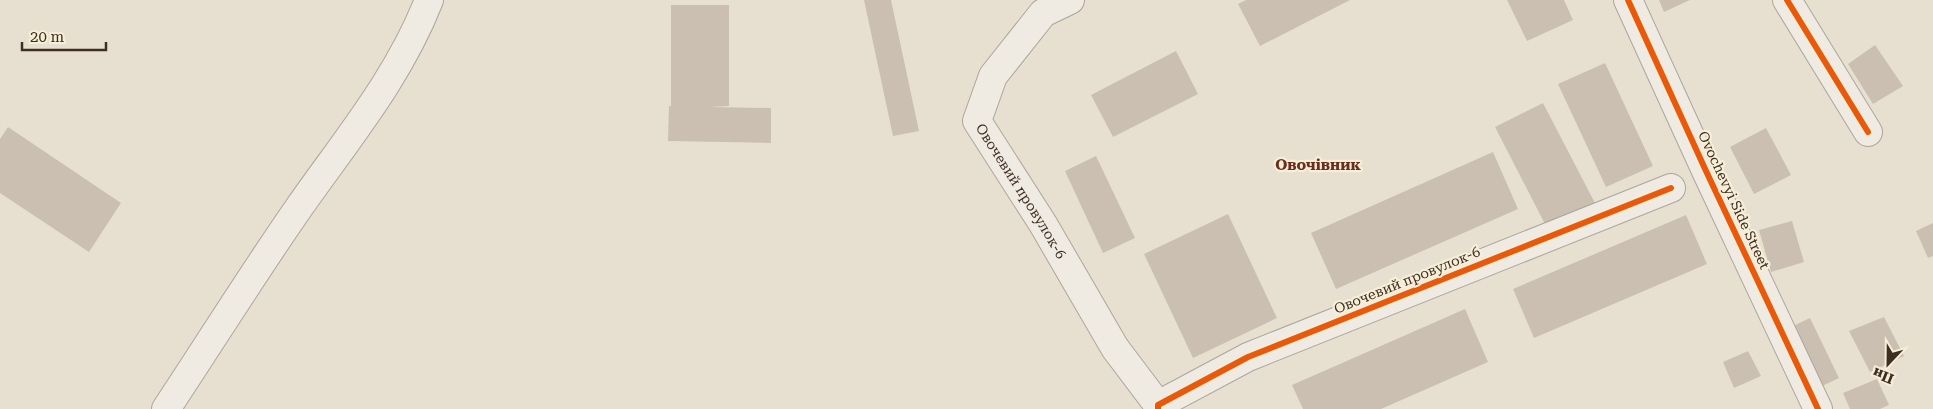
<svg xmlns="http://www.w3.org/2000/svg" width="1933" height="409" font-family="'Roboto Serif',serif">
  <style>
    .building { fill: #cbbfb2 }
    .lines { fill: none; stroke-linecap: round; stroke-linejoin: round }
    .minor-casing { stroke: #ada599; stroke-width: 30 }
    .minor { stroke: #efebe3; stroke-width: 28 }
    .cycleway-casing { stroke: #f7eed8; stroke-width: 9 }
    .cycleway { stroke: #e8590c; stroke-width: 6 }
    .labels { text-anchor: middle; dominant-baseline: central; stroke-width: 4.5; stroke-linejoin: round; paint-order: stroke }
    .street-label { font-size: 14px; fill: #3d2e20; stroke: #f7eed8 }
    .neighbourhood-label { font-size: 15px; font-weight: bold; fill: #6b2e1e; stroke: #f7eed8 }
  </style>
  <rect width="100%" height="100%" fill="#e7e0d1"/>
  <g class="building">
    <path d="M 864,0 L 891,0 L 919,131 L 893,136 Z"/>
    <path d="M 1246,0 L 1350,0 L 1260,46 L 1238,4 Z"/>
    <path d="M 1507,0 L 1564,0 L 1573,20 L 1527,41 Z"/>
    <path d="M 1659,0 L 1690,0 L 1664,12 Z"/>
    <path d="M 671,5 L 729,5 L 729,106 L 709,107 L 771,108 L 771,143 L 668,141 L 669,106 L 671,106 Z"/>
    <path d="M 1875,45 L 1903,86 L 1873,104 L 1848,64 Z"/>
    <path d="M 1176,51 L 1198,94 L 1113,137 L 1091,95 Z"/>
    <path d="M 1605,63 L 1653,166 L 1606,187 L 1558,84 Z"/>
    <path d="M 1543,103 L 1596,205 L 1548,230 L 1495,127 Z"/>
    <path d="M 8,127 L 121,203 L 89,252 L 0,193 L 0,139 Z"/>
    <path d="M 1766,128 L 1791,175 L 1754,194 L 1730,147 Z"/>
    <path d="M 1493,152 L 1518,209 L 1336,289 L 1311,233 Z"/>
    <path d="M 1096,156 L 1135,238 L 1103,253 L 1065,171 Z"/>
    <path d="M 1228,214 L 1277,318 L 1193,358 L 1144,254 Z"/>
    <path d="M 1686,215 L 1707,264 L 1534,338 L 1513,289 Z"/>
    <path d="M 1792,221 L 1804,262 L 1771,272 L 1759,230 Z"/>
    <path d="M 1933,223 L 1933,256 L 1928,258 L 1916,231 Z"/>
    <path d="M 1465,309 L 1488,362 L 1381,409 L 1303,409 L 1292,385 Z"/>
    <path d="M 1884,317 L 1904,356 L 1870,372 L 1849,331 Z"/>
    <path d="M 1810,318 L 1839,378 L 1818,388 L 1789,328 Z"/>
    <path d="M 1748,351 L 1761,376 L 1734,388 L 1723,362 Z"/>
    <path d="M 1877,379 L 1889,405 L 1880,409 L 1850,409 L 1843,393 Z"/>
  </g>
  <g class="lines">
    <g class="minor-casing">
      <g id="minor">
        <path id="s1" d="M 1070,0 L 1043,13 L 993,76 L 977,121 L 1043,224 L 1115,348 L 1158,405 L 1158,409"/>
        <path d="M 1628,0 L 1706,171 L 1818,409"/>
        <path d="M 1787,0 L 1868,132"/>
        <path d="M 1158,405 L 1248,357 L 1671,188"/>
        <path d="M 166,409 C 211,341 254,272 300,206 C 347,139 399,77 429,0"/>
      </g>
    </g>
    <use href="#minor" class="minor"/>
    <g class="cycleway-casing">
      <g id="cycleway">
        <path d="M 1628,0 L 1706,171 L 1818,409"/>
        <path d="M 1787,0 L 1868,132"/>
        <path d="M 1158,409 L 1158,405 L 1248,357 L 1671,188"/>
      </g>
    </g>
    <use href="#cycleway" class="cycleway"/>
  </g>
  <g class="labels">
    <g class="street-label">
      <text stroke="none"><textPath href="#s1" startOffset="241">Овочевий провулок-6</textPath></text>
      <text transform="translate(1734 200) rotate(65)">Ovochevyi Side Street</text>
      <text transform="translate(1407 280) rotate(-22)">Овочевий провулок-6</text>
    </g>
    <g class="neighbourhood-label">
      <text x="1318" y="165">Овочівник</text>
    </g>
  </g>
  <g transform="translate(1888 364) rotate(202)" stroke="#f7eed8" stroke-width="4" paint-order="stroke">
  <path d="M0-4L9 19L0 12L-9 19Z" fill="#3d2e20"/>
  <text y="-8" font-size="14" font-weight="bold" text-anchor="middle" fill="#3d2e20">Пн</text>
  </g>
  <path d="M22 42v8h84v-8" fill="none" stroke="#3d2e20" stroke-width="2.5"/>
  <text x="30" y="42" font-size="15" fill="#3d2e20" stroke="#f7eed8" stroke-width="4" paint-order="stroke">20 m</text>
</svg>
